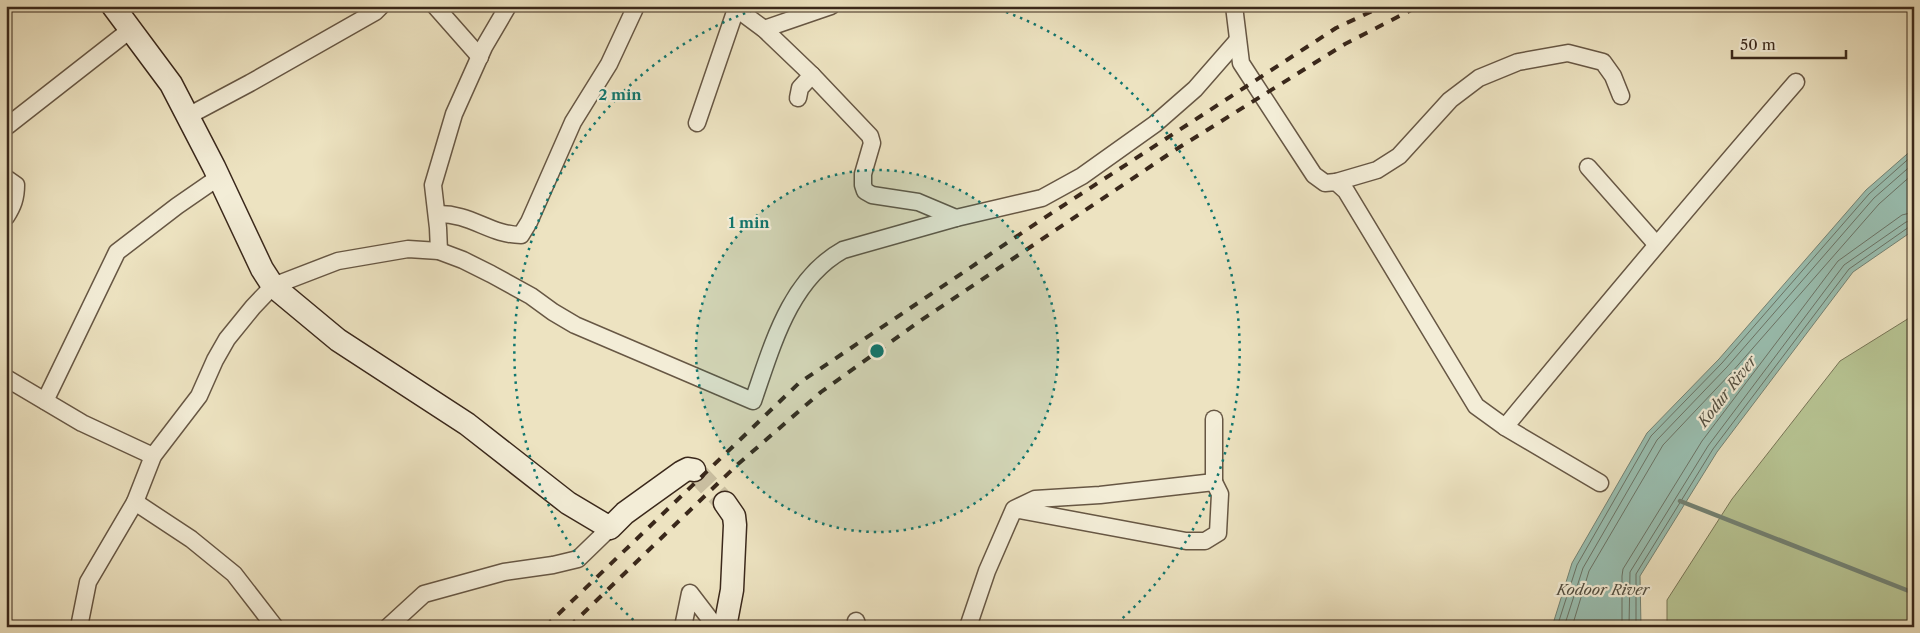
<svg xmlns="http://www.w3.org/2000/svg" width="1920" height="633" font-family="'Libre Caslon Text',serif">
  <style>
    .green { fill: #b7c493; stroke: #787657 }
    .water { fill: #99beb0; stroke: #738274 }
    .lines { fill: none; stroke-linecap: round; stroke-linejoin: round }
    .shore { stroke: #6a7366; stroke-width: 1 }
    .stream { stroke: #738274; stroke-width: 4.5 }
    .secondary-tunnel { stroke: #c9bea0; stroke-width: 22; stroke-dasharray: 22 11; stroke-linecap: butt }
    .street-casing { stroke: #675744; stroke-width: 19 }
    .secondary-casing { stroke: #3a281b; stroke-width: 25 }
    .street { stroke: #f3edd7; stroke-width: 16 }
    .secondary { stroke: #f3edd7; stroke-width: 22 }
    .rail { stroke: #3a281b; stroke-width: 4; stroke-dasharray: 9 9; stroke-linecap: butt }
    .ring { fill: none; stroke: #0f766e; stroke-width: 2.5; stroke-dasharray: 2.5 5 }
    .labels { text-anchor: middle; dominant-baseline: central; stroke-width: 4.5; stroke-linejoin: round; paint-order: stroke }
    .water-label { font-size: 15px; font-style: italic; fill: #524e40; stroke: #f3edd7 }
    .centre { fill: #0f766e; stroke: #f3edd7; stroke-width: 2.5 }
    .ring-label { font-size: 15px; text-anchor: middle; font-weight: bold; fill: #0f766e; stroke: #f3edd7; stroke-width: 4.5; stroke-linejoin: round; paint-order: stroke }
  </style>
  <rect width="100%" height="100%" fill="#ede3c1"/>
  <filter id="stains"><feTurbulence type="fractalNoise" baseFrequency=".004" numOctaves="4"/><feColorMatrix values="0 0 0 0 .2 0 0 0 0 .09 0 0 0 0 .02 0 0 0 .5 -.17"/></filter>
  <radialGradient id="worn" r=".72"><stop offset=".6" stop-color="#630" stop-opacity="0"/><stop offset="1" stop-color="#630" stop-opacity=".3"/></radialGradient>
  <path class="green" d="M 1914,315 L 1914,627 L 1667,627 L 1667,600 L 1732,499 L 1840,361 Z"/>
  <path class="water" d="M 1914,148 L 1914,230 L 1853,272 L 1717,452 L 1640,576 L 1641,627 L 1552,627 L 1572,563 L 1647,433 L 1719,359 L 1866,190 Z"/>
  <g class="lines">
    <g class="shore">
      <path d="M 1557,627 L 1577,565 L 1651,436 L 1722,363 L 1869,194 L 1914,154"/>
      <path d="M 1564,627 L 1583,568 L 1657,440 L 1727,367 L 1874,198 L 1914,163"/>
      <path d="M 1572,627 L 1589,571 L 1663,445 L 1732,372 L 1879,204 L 1914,173"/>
      <path d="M 1622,627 L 1622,576 L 1623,569 L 1702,441 L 1838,261 L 1902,215 L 1914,212"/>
      <path d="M 1629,627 L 1630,572 L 1708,446 L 1844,265 L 1906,222 L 1914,220"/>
      <path d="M 1636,627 L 1636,574 L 1713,449 L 1849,269 L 1909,227 L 1914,226"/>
    </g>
    <path class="stream" d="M 1680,501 L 1914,593"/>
    <path class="secondary-tunnel" d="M 694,470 L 725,503"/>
    <g class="street-casing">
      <g id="street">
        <path d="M 435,6 L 480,57"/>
        <path d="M 733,6 L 764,29 L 812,75 L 870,136 L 872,143 L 863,174 L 863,185 L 865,191 L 872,195 L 918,202 L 956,218"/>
        <path d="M 1234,6 L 1241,63 L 1314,175 L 1325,183 L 1336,182 L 1346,191 L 1476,406 L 1505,427 L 1600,483"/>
        <path d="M 764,29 L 831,6"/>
        <path d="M 798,98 L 800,88 L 812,75"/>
        <path d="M 188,116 L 250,83 L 375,12 L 381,6"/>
        <path d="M 697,123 L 736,9"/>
        <path d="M 6,127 L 130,30"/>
        <path d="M 1588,167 L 1656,244"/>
        <path d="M 6,178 L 16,185 C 16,198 13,206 6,217"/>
        <path d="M 1336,182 L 1377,170 L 1399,156 L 1450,100 L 1479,78 L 1518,62 L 1568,53 L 1603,62 L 1613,76 L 1621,96"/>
        <path d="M 437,214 C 471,213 490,235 521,235 L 529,222 L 573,122 L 609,64 L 636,6"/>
        <path d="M 439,251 L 438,228 L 433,185 L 454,114 L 484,47 L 508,6"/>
        <path d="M 6,378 L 82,423 L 153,456"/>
        <path d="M 45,401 L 117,252 L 177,206 L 219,177"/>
        <path d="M 1505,427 C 1601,311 1697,196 1796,82"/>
        <path d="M 1214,482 L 1214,419"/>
        <path d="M 135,502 L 191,539 L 234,574 L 275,627"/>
        <path d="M 856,621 L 858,627"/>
        <path d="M 79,627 L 88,582 L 135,502 L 153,456 L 199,396 L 215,360 L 227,339 L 253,307 L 273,286 L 338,261 L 408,249 L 439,251 L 463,260 L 491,274 L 531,296 L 553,312 L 575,325 L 753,401 C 772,347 789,280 843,250 L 956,218 L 1042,198 L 1082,176 L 1155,124 L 1195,89 L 1237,41"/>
        <path d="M 388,627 L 424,594 L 504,572 L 553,565 L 578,559 L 610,528"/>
        <path d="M 683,627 L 690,593 L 716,627"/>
        <path d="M 968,627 L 987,571 L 1014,509 L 1035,499 L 1100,495 L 1214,482 L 1220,494 L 1218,533 L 1205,541 L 1186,541 L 1014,509"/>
      </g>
    </g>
    <g class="secondary-casing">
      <g id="secondary">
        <path d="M 113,6 L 171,84 L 214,167 L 262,269 L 273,286 L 338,340 L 467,424 L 568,503 L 610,528 L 625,513 L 682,472 L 688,469 L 694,470"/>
        <path d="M 725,627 L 732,590 L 735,525 L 734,516 L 725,503"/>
      </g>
    </g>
    <use href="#street" class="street"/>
    <use href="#secondary" class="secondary"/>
    <g class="rail">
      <path d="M 545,627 L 799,383 L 1041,220 L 1336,28 L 1383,6"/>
      <path d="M 569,627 L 737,465 L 821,392 L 917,323 L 1175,150 L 1345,44 L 1419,6"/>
    </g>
  </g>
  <circle cx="877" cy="351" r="181" fill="#0f766e" fill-opacity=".12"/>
  <g class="ring">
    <circle cx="877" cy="351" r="181"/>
    <path d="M639 625A363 363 0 0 1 762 7M992 7A363 363 0 0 1 1115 625"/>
  </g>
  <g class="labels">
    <g class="water-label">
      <text transform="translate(1727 391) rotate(-52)">Kodur River</text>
      <text x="1603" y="589">Kodoor River</text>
    </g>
  </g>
  <circle cx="877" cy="351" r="8" class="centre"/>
  <g class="ring-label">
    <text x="620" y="100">2 min</text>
    <text x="749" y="228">1 min</text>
  </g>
  <rect width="1920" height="633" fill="none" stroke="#ede3c1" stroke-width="25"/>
  <rect x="8" y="8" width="1905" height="618" fill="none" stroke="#3a281b" stroke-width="2.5"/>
  <rect x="12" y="12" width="1895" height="608" fill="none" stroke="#3a281b"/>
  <path d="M1732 50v8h114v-8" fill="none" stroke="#3a281b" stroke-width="2.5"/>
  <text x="1740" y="50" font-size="15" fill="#3a281b" stroke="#f3edd7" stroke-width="4" paint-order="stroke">50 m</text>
  <rect width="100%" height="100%" filter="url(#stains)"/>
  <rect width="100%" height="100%" fill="url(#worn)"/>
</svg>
